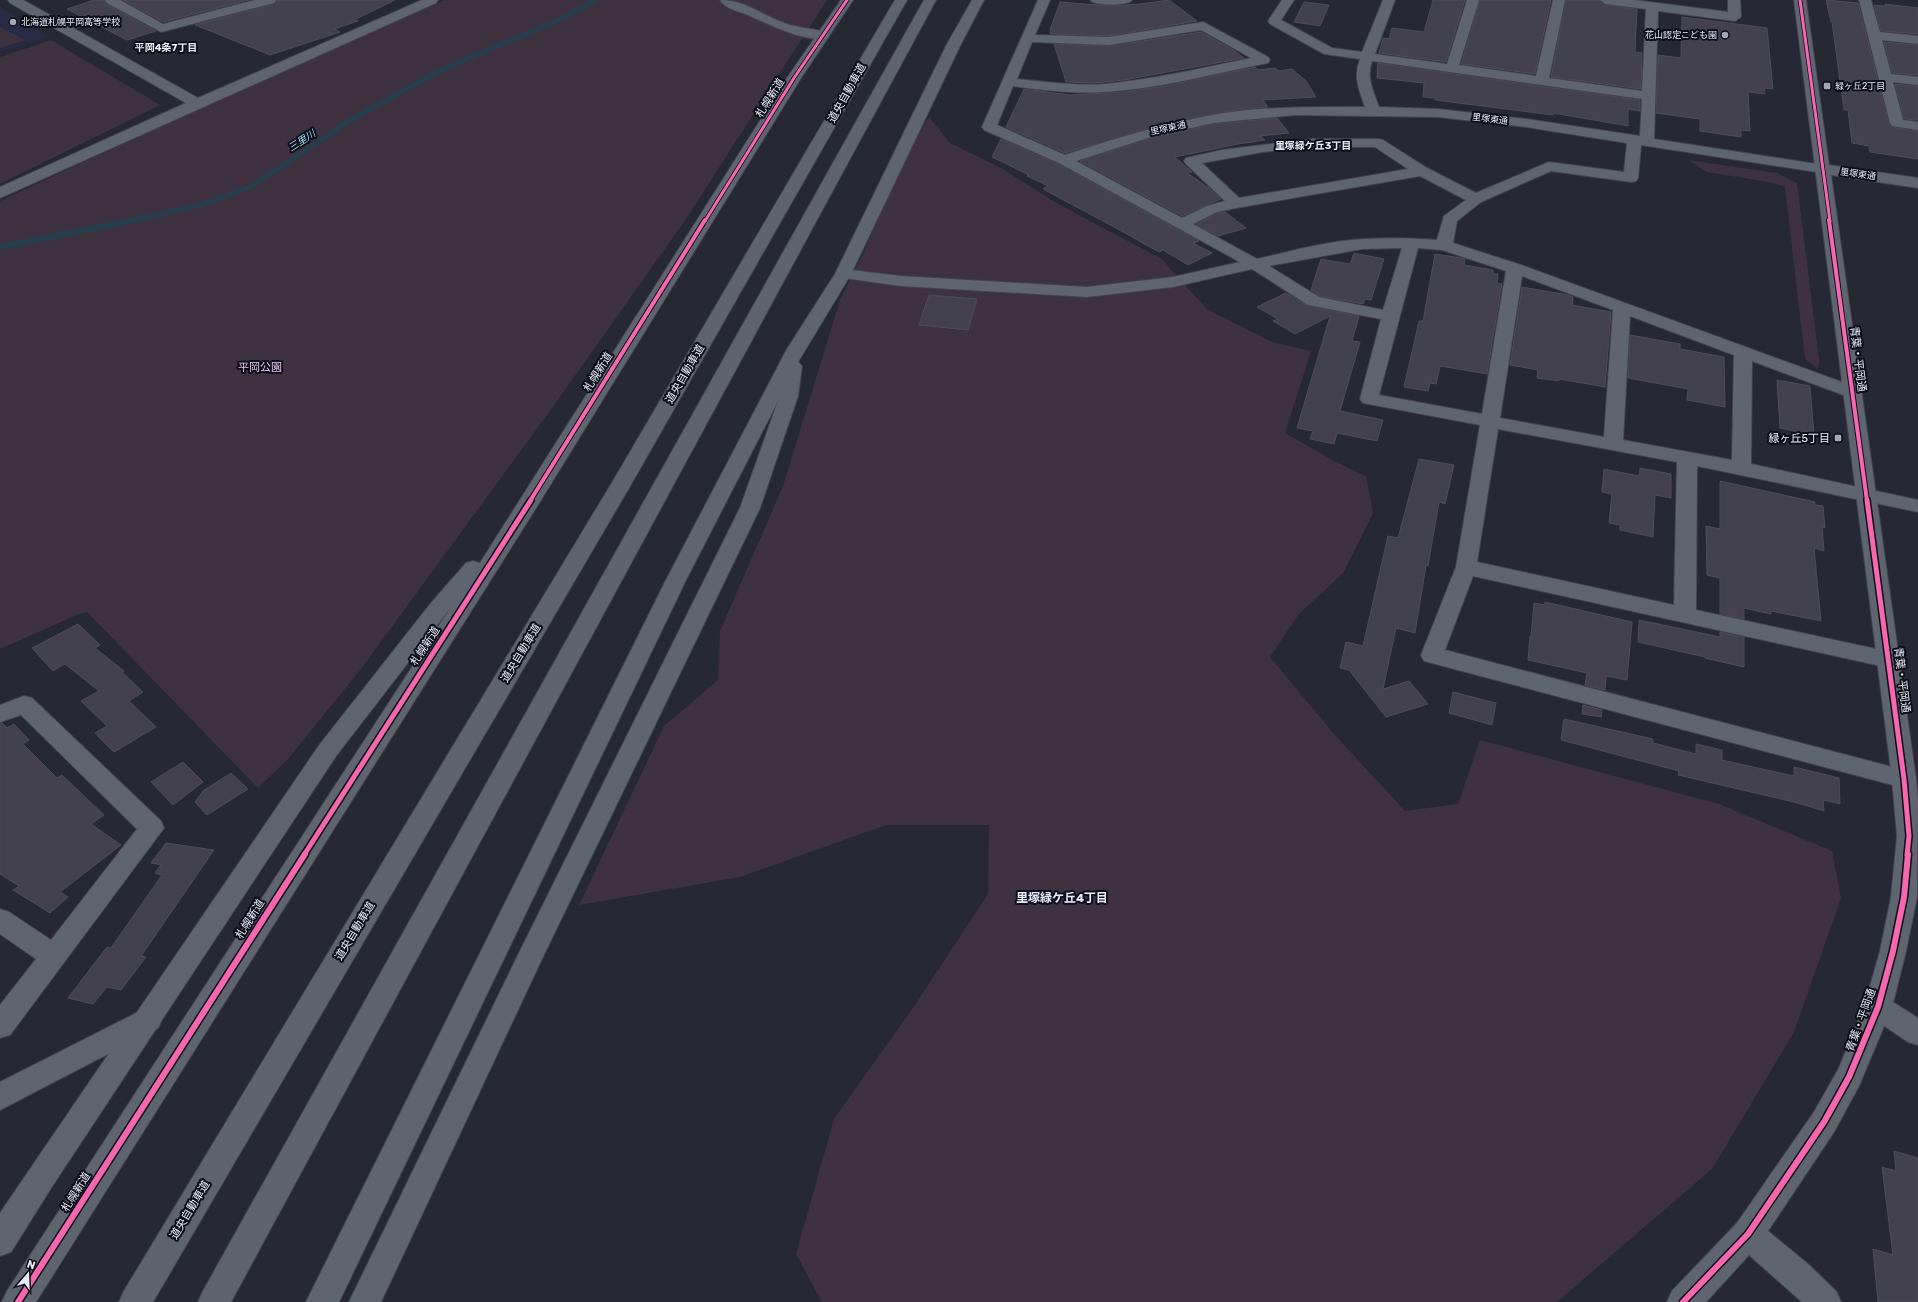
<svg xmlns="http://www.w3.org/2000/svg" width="1918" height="1302" font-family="Rubik,'Noto Sans JP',sans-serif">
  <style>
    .built { fill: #272b45 }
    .green { fill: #3e3241 }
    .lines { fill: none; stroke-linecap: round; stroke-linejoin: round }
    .stream-far1 { stroke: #263f4d; stroke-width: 5 }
    .stream { stroke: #263f4d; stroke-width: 6 }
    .building { fill: #43424c; stroke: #4e4d57 }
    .minor-casing { stroke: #42444f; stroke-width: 2 }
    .tertiary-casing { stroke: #42444f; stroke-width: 2 }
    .motorway-casing { stroke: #42444f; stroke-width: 2 }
    .minor { fill: #5f656f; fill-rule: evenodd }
    .tertiary { fill: #5f656f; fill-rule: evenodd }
    .motorway { fill: #5d646e; fill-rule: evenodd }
    .cycleway-far3-casing { stroke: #0c0e18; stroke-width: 4.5 }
    .cycleway-far2-casing { stroke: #0c0e18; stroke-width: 6 }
    .cycleway-far1-casing { stroke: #0c0e18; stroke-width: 8 }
    .cycleway-casing { stroke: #0c0e18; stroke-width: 9 }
    .cycleway-far3 { stroke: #f766af; stroke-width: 3 }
    .cycleway-far2 { stroke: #f766af; stroke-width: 4 }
    .cycleway-far1 { stroke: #f766af; stroke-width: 5 }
    .cycleway { stroke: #f766af; stroke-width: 6 }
    .poi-dot { fill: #a4a7b5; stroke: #0c0e18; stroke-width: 1.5 }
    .labels { text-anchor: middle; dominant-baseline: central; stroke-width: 4; stroke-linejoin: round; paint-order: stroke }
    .far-poi-label { font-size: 9px; fill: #e8ebfb; stroke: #0c0e18; text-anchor: start }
    .far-street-label { font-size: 9px; fill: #e8ebfb; stroke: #0c0e18 }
    .far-neighbourhood-label { font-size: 10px; font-weight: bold; fill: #e8ebfb; stroke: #0c0e18 }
    .far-water-label { font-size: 10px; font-style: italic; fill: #a4ddfa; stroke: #0c0e18 }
    .street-label { font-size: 11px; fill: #e8ebfb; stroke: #0c0e18 }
    .park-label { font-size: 11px; fill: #e8c2ec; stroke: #0c0e18 }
    .poi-label { font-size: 11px; fill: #e8ebfb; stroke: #0c0e18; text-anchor: end }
    .neighbourhood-label { font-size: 12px; font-weight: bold; fill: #e8ebfb; stroke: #0c0e18 }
  </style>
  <rect width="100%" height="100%" fill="#262834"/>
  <path class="built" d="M 0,7 L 50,37 L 0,52 Z"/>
  <g class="green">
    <path d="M 445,0 L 827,0 L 682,225 L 547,415 L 361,669 L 288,759 L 258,788 L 87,612 L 79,614 L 0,649 L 0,201 L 161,126 Z"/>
    <path d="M 0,27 L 25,40 L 0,48 Z"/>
    <path d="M 51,40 L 160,105 L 0,184 L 0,57 Z"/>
    <path d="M 929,117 L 950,143 L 1001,168 L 1058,204 L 1162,259 L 1172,271 L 1208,310 L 1272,342 L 1311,351 L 1285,433 L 1336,462 L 1366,476 L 1373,513 L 1343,573 L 1298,615 L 1270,657 L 1334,734 L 1405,811 L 1458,804 L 1480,740 L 1719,804 L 1832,851 L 1841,898 L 1794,1032 L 1712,1169 L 1557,1302 L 822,1302 L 796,1254 L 834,1119 L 917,1002 L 988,894 L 989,825 L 886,825 L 740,877 L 579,905 L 664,726 L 718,680 L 720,631 L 783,486 L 840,300 L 864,252 L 904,156 Z"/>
    <path d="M 1688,160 L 1777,173 L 1797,183 L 1819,360 L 1818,369 L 1805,359 L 1785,187 L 1774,183 L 1707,172 Z"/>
  </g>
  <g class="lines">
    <path class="stream-far1" d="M 130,221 L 204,204 L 250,187 L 338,129 L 338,127 L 439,71 L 559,20 L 595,0"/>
    <path class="stream" d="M 0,247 L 135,220"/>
  </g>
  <g class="building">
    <path d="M 94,0 L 104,0 L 106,4 L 156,31 L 127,40 L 67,9 Z"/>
    <path d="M 123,0 L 249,0 L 163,22 Z"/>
    <path d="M 277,0 L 395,0 L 354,20 L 358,21 L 334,29 L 340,32 L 270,55 L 195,25 L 274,4 Z"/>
    <path d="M 1169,0 L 1197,21 L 1109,36 L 1051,34 L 1050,30 L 1060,2 L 1111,6 L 1140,4 Z"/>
    <path d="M 1433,0 L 1465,0 L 1446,62 L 1379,53 L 1383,38 L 1389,39 L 1392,28 L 1424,32 Z"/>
    <path d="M 1480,0 L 1551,0 L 1535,74 L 1461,64 Z"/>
    <path d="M 1566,0 L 1599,0 L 1606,5 L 1637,9 L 1635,52 L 1642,53 L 1641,89 L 1551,77 Z"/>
    <path d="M 1826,0 L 1858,3 L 1889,123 L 1892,127 L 1918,131 L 1918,159 L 1870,152 L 1869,146 L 1852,143 L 1848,110 L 1844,110 L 1832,22 L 1831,22 Z"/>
    <path d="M 1304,2 L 1329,5 L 1320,26 L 1294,22 Z"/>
    <path d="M 1885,4 L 1918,8 L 1918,34 L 1881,31 L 1874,5 L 1886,6 Z"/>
    <path d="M 1682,17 L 1767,28 L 1773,89 L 1764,88 L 1765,94 L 1748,92 L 1750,131 L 1741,130 L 1741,137 L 1700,131 L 1700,119 L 1656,113 L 1658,55 L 1681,58 Z"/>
    <path d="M 1201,32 L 1232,49 L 1244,58 L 1124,80 L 1095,83 L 1066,82 L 1054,44 L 1109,46 Z"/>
    <path d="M 1884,42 L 1918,45 L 1918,75 L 1892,73 Z"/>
    <path d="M 1378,63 L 1640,100 L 1640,111 L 1628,109 L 1628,126 L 1553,113 L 1553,115 L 1435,100 L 1435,98 L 1423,97 L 1424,83 L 1377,78 Z"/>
    <path d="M 1255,67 L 1258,70 L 1275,68 L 1279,71 L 1292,69 L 1306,81 L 1316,97 L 1263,100 L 1268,107 L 1231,111 L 1174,121 L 1065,153 L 1006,127 L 1024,89 L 1070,95 L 1124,92 L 1165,86 Z"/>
    <path d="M 1895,84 L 1918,86 L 1918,120 L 1904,119 Z"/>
    <path d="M 1277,118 L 1289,133 L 1260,136 L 1265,140 L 1238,144 L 1175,157 L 1192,172 L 1187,173 L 1209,188 L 1221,199 L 1182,216 L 1080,161 L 1148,139 L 1213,124 Z"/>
    <path d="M 1001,139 L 1058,164 L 1199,241 L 1193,243 L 1212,253 L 1188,265 L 1163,250 L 1159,252 L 1114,227 L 1043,189 L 1048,186 L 1027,176 L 1029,175 L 992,157 Z"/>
    <path d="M 1225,212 L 1246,228 L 1218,236 L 1196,224 L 1218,213 Z"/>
    <path d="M 1354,253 L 1384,259 L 1371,300 L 1365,299 L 1363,304 L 1320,296 L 1311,290 L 1321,259 L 1350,264 Z"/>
    <path d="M 1435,254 L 1462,258 L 1465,259 L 1464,265 L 1493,270 L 1493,274 L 1498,274 L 1497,283 L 1502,284 L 1487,374 L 1440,366 L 1436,384 L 1430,383 L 1428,391 L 1404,387 L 1419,321 L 1423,321 Z"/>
    <path d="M 1522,287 L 1568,295 L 1573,297 L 1572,305 L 1611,312 L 1605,387 L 1559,379 L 1559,381 L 1537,378 L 1538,370 L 1510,365 Z"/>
    <path d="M 1286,293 L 1308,306 L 1359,316 L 1352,341 L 1360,342 L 1340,411 L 1383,420 L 1377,441 L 1337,433 L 1334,444 L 1310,439 L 1313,431 L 1297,428 L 1330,316 L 1295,334 L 1273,321 L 1278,319 L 1257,307 Z"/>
    <path d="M 929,295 L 977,299 L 968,330 L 919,325 Z"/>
    <path d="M 1630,335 L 1680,344 L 1680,349 L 1724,357 L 1725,407 L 1687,400 L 1688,389 L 1628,378 Z"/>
    <path d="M 1777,380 L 1810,386 L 1814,435 L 1780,428 Z"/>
    <path d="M 1419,459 L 1454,465 L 1445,504 L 1439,502 L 1428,566 L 1426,565 L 1415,633 L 1396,628 L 1383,689 L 1409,681 L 1428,704 L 1386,717 L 1349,670 L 1340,668 L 1346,642 L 1363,646 L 1388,536 L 1398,538 Z"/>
    <path d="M 1640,468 L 1671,474 L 1671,498 L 1655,495 L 1653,537 L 1620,530 L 1620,525 L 1609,523 L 1612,494 L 1602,492 L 1604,469 L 1639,476 Z"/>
    <path d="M 1720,481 L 1815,502 L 1815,505 L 1823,506 L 1825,528 L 1822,527 L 1824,551 L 1814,548 L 1821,621 L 1771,611 L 1771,614 L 1744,608 L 1744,619 L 1720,614 L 1720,578 L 1707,575 L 1706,526 L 1720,529 Z"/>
    <path d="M 1545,602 L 1632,622 L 1627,680 L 1606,676 L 1605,690 L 1585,685 L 1587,673 L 1528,660 L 1530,636 L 1531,637 L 1534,603 L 1545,605 Z"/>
    <path d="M 1639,620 L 1720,637 L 1720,632 L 1744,637 L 1744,667 L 1705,658 L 1705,657 L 1638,642 Z"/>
    <path d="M 78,624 L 100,645 L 95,648 L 124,671 L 122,672 L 143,692 L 129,701 L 156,727 L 114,752 L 95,733 L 107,726 L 81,701 L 99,691 L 65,664 L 53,671 L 32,648 Z"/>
    <path d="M 1453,692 L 1496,703 L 1492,725 L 1449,713 Z"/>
    <path d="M 1583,705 L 1602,710 L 1601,717 L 1582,714 Z"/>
    <path d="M 1564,719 L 1653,739 L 1653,743 L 1696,754 L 1696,744 L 1722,750 L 1722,760 L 1794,776 L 1794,767 L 1839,778 L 1840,804 L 1823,800 L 1824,811 L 1794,802 L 1678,775 L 1679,771 L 1561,740 Z"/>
    <path d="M 0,723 L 2,723 L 7,728 L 14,724 L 29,740 L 23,744 L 57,778 L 62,775 L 104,815 L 91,824 L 121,845 L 60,892 L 68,897 L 50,913 L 13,890 L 19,886 L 0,874 Z"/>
    <path d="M 183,762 L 203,782 L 173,805 L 151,782 Z"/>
    <path d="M 231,773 L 248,789 L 207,815 L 195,802 L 203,791 Z"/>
    <path d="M 166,843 L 214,850 L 141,956 L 146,957 L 121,990 L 107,987 L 93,1004 L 68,998 L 107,947 L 111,948 L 162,875 L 155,873 L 161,865 L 151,863 Z"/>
    <path d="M 1894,1151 L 1918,1158 L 1918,1302 L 1878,1302 L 1873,1249 L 1893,1255 L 1882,1167 L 1896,1171 Z"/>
  </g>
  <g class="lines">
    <g class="minor-casing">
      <g id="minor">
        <path d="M 8,0 L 23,0 L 198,98 L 422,0 L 438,0 L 436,3 L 0,198 L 0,187 L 186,103 L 10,3 Z"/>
        <path d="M 105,0 L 120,0 L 163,24 L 255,0 L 276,0 L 274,3 L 161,32 L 107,3 Z"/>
        <path d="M 720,0 C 745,0 762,15 784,23 C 799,28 813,29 828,32 L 829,35 L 828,38 C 804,43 771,25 750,16 C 740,11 726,10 720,0 Z"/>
        <path d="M 1038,0 L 1050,0 L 1035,35 L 1109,37 L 1203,22 L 1268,57 L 1270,60 L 1268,63 L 1263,64 C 1211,74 1158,89 1104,92 C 1074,94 1043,90 1013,86 L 997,125 L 1065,155 C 1113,139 1162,124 1212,115 C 1262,106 1314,107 1365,107 C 1359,90 1353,77 1360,59 L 1324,54 L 1270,24 L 1268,21 L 1282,0 L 1294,0 L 1281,20 L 1332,48 L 1362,52 L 1383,0 L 1395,0 L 1375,54 L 1447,64 L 1467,0 L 1479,0 L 1459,65 L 1536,76 L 1553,0 L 1565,0 L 1549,78 L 1642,91 L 1646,9 L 1606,4 L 1600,0 L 1634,0 L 1728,12 L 1728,0 L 1740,0 L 1741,17 L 1735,21 L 1658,11 L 1654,139 L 1823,165 L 1828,166 L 1830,169 L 1828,172 L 1823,173 L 1641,145 L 1638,178 L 1636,181 L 1631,182 L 1551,171 L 1481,202 L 1457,221 L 1453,243 L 1521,265 L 1858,388 L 1861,392 L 1858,396 L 1852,397 L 1846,396 L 1752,361 L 1751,464 L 1918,500 L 1918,512 L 1697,466 L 1696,610 L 1890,652 L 1898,654 L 1901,660 L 1898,666 L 1890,668 L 1473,576 L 1445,650 L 1904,770 L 1912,773 L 1916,779 L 1912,785 L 1904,788 L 1424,661 L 1421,655 L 1456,567 L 1480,425 L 1363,403 L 1360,399 L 1381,319 L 1308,305 L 1252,269 L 1173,287 L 1087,297 L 901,286 L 837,277 L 835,274 L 837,271 L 843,269 L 901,276 L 1087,287 L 1173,277 L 1240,262 L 1059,163 L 984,130 L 982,127 ZM 1201,30 L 1251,58 C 1203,68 1154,79 1106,84 C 1077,86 1045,82 1017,79 L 1032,42 L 1109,45 ZM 1372,61 L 1642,99 L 1640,136 L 1526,119 L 1438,109 L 1379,107 C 1373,91 1366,77 1372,61 ZM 1296,115 L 1438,117 L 1526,127 L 1627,143 L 1624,172 L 1549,162 L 1476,193 L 1427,168 L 1383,140 L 1378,139 L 1311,139 L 1222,150 L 1186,158 L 1184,161 L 1186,164 L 1225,201 L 1207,206 L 1182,218 L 1076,161 L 1148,138 L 1213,123 ZM 1311,147 L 1375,147 L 1408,169 L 1239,198 L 1202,163 L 1263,152 ZM 1420,176 L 1466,200 L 1444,216 L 1437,240 C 1413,238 1388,238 1363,239 C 1328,241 1292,251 1257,259 L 1193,224 L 1217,212 L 1236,208 ZM 1402,248 L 1383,310 L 1319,297 L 1269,266 L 1362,249 ZM 1418,248 L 1442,250 L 1506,271 L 1482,414 L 1379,395 ZM 1522,276 L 1613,310 L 1604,437 L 1500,418 ZM 1630,316 L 1734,355 L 1732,460 L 1623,440 ZM 1498,429 L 1677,462 L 1674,605 L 1477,562 Z"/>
        <path d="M 1090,0 L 1132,0 C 1128,6 1094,6 1090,0 Z"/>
        <path d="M 1859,0 L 1871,0 L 1880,32 L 1918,36 L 1918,44 L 1882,40 L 1891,74 L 1918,77 L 1918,85 L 1893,82 L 1903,120 L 1918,122 L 1918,130 L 1892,126 L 1890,123 Z"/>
        <path d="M 24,696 L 32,698 L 161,821 L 164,828 L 10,1035 L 0,1038 L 0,1005 L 36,959 L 0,934 L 0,909 L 9,912 L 51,940 L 137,829 L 21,715 L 0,722 L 0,705 Z"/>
        <path d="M 1878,995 L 1888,999 L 1918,1018 L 1918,1045 L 1908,1042 L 1868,1015 L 1864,1007 L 1868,999 Z"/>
        <path d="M 148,1007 L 158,1010 L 162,1019 L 158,1028 L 0,1110 L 0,1082 Z"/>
      </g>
    </g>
    <g class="tertiary-casing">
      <g id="tertiary">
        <path d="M 841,0 L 853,0 L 801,78 L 536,508 L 36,1302 L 2,1302 L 7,1291 L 451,607 L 336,756 L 53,1185 L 11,1252 L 0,1256 L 0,1213 L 320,744 L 431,603 L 466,563 L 473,561 L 480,563 L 787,78 Z"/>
        <path d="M 972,0 L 984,0 L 960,46 L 851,274 L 798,362 L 802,366 L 798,396 L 760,508 L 540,963 L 381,1302 L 349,1302 L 518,955 L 740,508 L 778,401 L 686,580 L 339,1302 L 306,1302 L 666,580 L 787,349 L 835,274 L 946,46 Z"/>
        <path d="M 1794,0 L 1806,0 L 1829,165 L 1918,178 L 1918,188 L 1831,175 L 1916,779 L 1918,801 L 1917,897 L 1906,951 L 1892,1007 L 1859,1086 L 1834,1132 L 1768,1231 L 1808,1264 L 1836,1291 L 1841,1302 L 1802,1302 L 1749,1255 L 1706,1302 L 1667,1302 L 1672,1291 L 1737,1223 L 1814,1112 L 1838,1070 L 1864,1007 L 1880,951 L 1891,897 L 1897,836 L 1892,779 Z"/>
      </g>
    </g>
    <g class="motorway-casing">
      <g id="motorway">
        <path d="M 895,0 L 907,0 L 633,481 L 153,1302 L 119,1302 L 124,1291 L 613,481 Z"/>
        <path d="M 924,0 L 936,0 L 231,1302 L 198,1302 L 203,1291 Z"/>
      </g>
    </g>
    <use href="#minor" class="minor"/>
    <use href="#tertiary" class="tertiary"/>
    <use href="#motorway" class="motorway"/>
    <g class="cycleway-far3-casing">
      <g id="cycleway-far3">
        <path d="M 1800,0 L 1830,221"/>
        <path d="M 705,221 L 794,78 L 847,0"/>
      </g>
    </g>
    <g class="cycleway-far2-casing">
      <g id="cycleway-far2">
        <path d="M 1829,220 L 1867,501"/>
        <path d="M 530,501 L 705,220"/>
      </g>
    </g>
    <g class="cycleway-far1-casing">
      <g id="cycleway-far1">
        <path d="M 1867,500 L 1904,779 L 1909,836 L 1907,855"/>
        <path d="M 304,855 L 531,500"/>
      </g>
    </g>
    <g class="cycleway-casing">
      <g id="cycleway">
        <path d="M 18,1302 L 305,854"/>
        <path d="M 1683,1302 L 1748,1234 L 1824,1122 L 1849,1077 L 1878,1007 L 1893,951 L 1904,897 L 1908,854"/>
      </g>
    </g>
    <use href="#cycleway-far3" class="cycleway-far3"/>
    <use href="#cycleway-far2" class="cycleway-far2"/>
    <use href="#cycleway-far1" class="cycleway-far1"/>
    <use href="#cycleway" class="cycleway"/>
  </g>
  <g class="poi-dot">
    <circle cx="13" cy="22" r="4"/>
    <circle cx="1725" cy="35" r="4"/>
    <rect x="1823" y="82" width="8" height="8" rx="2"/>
    <rect x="1834" y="434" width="8" height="8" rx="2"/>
  </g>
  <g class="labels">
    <g class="far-poi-label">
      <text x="21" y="22">北海道札幌平岡高等学校</text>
      <text x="1717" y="35" text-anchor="end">花山認定こども園</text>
      <text x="1835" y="86">緑ヶ丘2丁目</text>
    </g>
    <g class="far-street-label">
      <text transform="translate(1490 119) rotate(7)">里塚東通</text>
      <text transform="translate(1168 128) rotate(-12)">里塚東通</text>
      <text transform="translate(1858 174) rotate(8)">里塚東通</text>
    </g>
    <g class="far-neighbourhood-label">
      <text x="166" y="48">平岡4条7丁目</text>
      <text x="1313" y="146">里塚緑ケ丘3丁目</text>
    </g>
    <g class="far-water-label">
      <text transform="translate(302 141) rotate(-33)">三里川</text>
    </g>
    <g class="street-label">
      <text transform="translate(847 93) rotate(-61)">道央自動車道</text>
      <text transform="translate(770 98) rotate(-58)">札幌新道</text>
      <text transform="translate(1858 359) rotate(83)">青葉・平岡通</text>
      <text transform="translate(598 372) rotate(-58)">札幌新道</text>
      <text transform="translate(685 374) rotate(-60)">道央自動車道</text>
      <text transform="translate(425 646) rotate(-57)">札幌新道</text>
      <text transform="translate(521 653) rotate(-59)">道央自動車道</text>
      <text transform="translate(1902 680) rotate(83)">青葉・平岡通</text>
      <text transform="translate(250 919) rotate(-58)">札幌新道</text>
      <text transform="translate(355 931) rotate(-59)">道央自動車道</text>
      <text transform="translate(1861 1020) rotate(-70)">青葉・平岡通</text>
      <text transform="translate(76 1192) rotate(-58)">札幌新道</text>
      <text transform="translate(190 1210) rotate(-59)">道央自動車道</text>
    </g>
    <g class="park-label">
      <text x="260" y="367">平岡公園</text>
    </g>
    <g class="poi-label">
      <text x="1830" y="438">緑ヶ丘5丁目</text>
    </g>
    <g class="neighbourhood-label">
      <text x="1062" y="898">里塚緑ケ丘4丁目</text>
    </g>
  </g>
  <g transform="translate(28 1274) rotate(19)" stroke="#0c0e18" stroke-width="3" paint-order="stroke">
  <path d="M0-3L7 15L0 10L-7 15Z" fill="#e8ebfb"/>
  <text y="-6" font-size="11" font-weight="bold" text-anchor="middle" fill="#e8ebfb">N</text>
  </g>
</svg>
